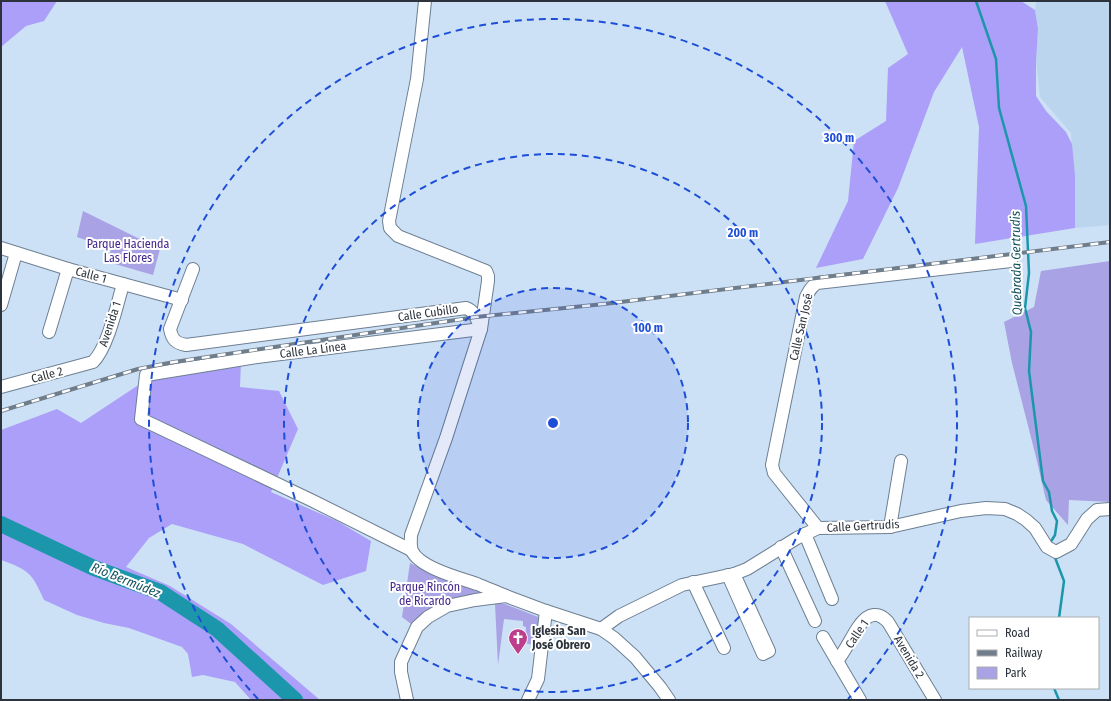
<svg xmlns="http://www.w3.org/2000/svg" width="1111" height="701" font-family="'Fira Sans Condensed',sans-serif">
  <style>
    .built { fill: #bcd5ef }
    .green { fill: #a9a2e4 }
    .forest { fill: #ab9ff9 }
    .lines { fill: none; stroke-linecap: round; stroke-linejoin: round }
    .stream { stroke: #1c96aa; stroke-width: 2.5 }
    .river { stroke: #1c96aa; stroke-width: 16 }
    .minor-casing { stroke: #6d7f92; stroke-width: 14 }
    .minor { stroke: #fff; stroke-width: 12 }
    .rail-casing { stroke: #707d8b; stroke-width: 4 }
    .rail { stroke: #fff; stroke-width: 2.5; stroke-dasharray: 8; stroke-linecap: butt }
    .ring { fill: none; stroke: #1d4ed8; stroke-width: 2; stroke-dasharray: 7 5 }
    .labels { text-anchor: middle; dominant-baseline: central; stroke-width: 4; stroke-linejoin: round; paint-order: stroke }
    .park-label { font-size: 12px; fill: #42268c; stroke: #fff }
    .street-label { font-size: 12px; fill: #2c333c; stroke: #fff }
    .poi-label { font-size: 12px; font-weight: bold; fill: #2c333c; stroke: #fff; text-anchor: start }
    .water-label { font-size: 13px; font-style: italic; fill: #14525e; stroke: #fff }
    .centre { fill: #1d4ed8; stroke: #fff; stroke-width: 2 }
    .ring-label { font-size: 12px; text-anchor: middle; font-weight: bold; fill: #1d4ed8; stroke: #fff; stroke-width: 4; stroke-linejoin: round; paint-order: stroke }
  </style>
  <rect width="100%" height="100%" fill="#cde1f6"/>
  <path class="built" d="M 1036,1 L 1110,1 L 1110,225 L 1075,228 L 1071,133 L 1040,97 L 1036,62 L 1038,29 L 1035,10 Z"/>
  <g class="green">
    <path d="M 83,211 L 160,249 L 153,275 L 108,262 L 111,249 L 77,237 Z"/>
    <path d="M 1110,261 L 1110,502 L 1069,500 L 1068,525 L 1046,500 L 1036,457 L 1012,363 L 1004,322 L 1034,307 L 1041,271 Z"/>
    <path d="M 410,563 L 436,576 L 489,596 L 474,598 L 415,627 L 402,617 Z"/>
    <path d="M 495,604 L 505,604 L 541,618 L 537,646 L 525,643 L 526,627 L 523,626 L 523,621 L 504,619 L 498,665 Z"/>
  </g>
  <g class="forest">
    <path d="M 1,1 L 57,1 L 44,21 L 26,26 L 1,47 Z"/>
    <path d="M 885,1 L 1021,1 L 1035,10 L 1038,29 L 1036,62 L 1036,96 L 1046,111 L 1066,132 L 1072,144 L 1075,175 L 1075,228 L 975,244 L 979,127 L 962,47 L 934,92 L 898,188 L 863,259 L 816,268 L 848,201 L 854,141 L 886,121 L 888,68 L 908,54 Z"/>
    <path d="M 241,362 L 240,387 L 279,391 L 298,429 L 271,492 L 337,521 L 371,541 L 366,571 L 323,585 L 243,544 L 172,524 L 149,538 L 126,567 L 170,586 L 231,624 L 320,700 L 251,700 L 235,682 L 203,675 L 192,677 L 188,654 L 182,647 L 129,628 L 104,623 L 77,615 L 44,600 C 32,573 29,570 1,560 L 1,430 L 57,409 L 81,423 L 140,384 L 166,374 Z"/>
  </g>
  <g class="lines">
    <g class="stream">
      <path d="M 976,1 L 996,59 L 999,108 L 1026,206 L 1029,273 L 1025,308 L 1031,332 L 1029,371 L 1043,481 L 1049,492 L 1052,511 L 1057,521 L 1055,535 L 1050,543"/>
      <path d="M 1054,555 L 1064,581 L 1059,618"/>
      <path d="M 1054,688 L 1059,700"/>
    </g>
    <path class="river" d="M 1,524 L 94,568 L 160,592 L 217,629 L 295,700"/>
    <g class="minor-casing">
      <g id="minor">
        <path d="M 1,248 L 68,269 L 182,300"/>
        <path d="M 193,269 L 170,329 C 172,339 175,343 186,345 L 466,308 C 475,311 477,320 481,329 L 446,438 L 411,535 C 411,540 410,546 412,551 C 420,568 460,578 477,584 C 487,588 496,592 506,596"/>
        <path d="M 1,305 L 16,253"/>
        <path d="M 49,332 L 68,269"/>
        <path d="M 1,387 L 93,362 C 108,347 117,305 123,284"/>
        <path d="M 890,527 L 901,461"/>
        <path d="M 818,528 L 774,473 L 772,465 L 806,297 C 809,291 811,287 817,283 L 1011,261"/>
        <path d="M 805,534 L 832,599"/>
        <path d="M 781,547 L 815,621"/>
        <path d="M 411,550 L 313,501 L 141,419 L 146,375 L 257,357 L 481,329 L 488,281 L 488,276 L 486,271 L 398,236 L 390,228 L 389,221 L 417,79 L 425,1"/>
        <path d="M 728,575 L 763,654 L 769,651 L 734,574"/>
        <path d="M 693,582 L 724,648"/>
        <path d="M 601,629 L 619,616 L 682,585 L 734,574 L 747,569 L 797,538 L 818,528 L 890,527 L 961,511 L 986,508 L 1005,509 L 1017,514 L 1026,520 L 1035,528 L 1047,547 L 1056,552 L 1071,544 L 1087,519 L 1097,510 L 1110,509"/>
        <path d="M 823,637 L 860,700"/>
        <path d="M 837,661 C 847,650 857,623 868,617 C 871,615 877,614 880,616 C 883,617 886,620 888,622 L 935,700"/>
        <path d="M 407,700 L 401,672 L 401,662 L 417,627 L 428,617 L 447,606 L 475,600 L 506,596 L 546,611 L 601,629 L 614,638 L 635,657 L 660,687 L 669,700"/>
        <path d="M 528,700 L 538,679 L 546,611"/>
      </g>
    </g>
    <use href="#minor" class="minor"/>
    <g class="rail-casing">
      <path id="rail" d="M 1,411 L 138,369 L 174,362 L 476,317 L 604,304 L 1110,242"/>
    </g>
    <use href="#rail" class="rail"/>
  </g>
  <circle cx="553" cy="423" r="135" fill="#1d4ed8" fill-opacity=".12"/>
  <g class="ring">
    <circle cx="553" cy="423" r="135"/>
    <circle cx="553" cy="423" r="269"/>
    <path d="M258 699A404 404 0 1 1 848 699"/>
  </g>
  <defs>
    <g id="church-pin" transform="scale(1)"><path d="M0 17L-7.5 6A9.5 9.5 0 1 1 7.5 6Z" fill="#bc3e8d" stroke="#fff"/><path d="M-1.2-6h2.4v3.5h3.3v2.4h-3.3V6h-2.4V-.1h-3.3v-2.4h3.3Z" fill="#fff"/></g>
  </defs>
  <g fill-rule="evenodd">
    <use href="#church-pin" x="518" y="638"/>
  </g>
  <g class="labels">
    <g class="park-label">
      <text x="128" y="244">Parque Hacienda<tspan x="128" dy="14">Las Flores</tspan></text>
      <text x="425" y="587">Parque Rincón<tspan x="425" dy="14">de Ricardo</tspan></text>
    </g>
    <g class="street-label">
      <text transform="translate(91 275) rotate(15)">Calle 1</text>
      <text transform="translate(428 313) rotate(-8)">Calle Cubillo</text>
      <text transform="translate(110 324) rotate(-72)">Avenida 1</text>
      <text transform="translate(801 327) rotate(-77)">Calle San José</text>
      <text transform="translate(313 350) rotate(-7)">Calle La Línea</text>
      <text transform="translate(47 375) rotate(-15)">Calle 2</text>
      <text transform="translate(863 526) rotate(-3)">Calle Gertrudis</text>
      <text transform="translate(857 634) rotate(-56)">Calle 1</text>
      <text transform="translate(909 657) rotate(59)">Avenida 2</text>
    </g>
    <g class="poi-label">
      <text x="532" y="631">Iglesia San<tspan x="532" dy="14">José Obrero</tspan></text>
    </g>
    <g class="water-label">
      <text transform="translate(1016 263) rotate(-91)">Quebrada Gertrudis</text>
      <text transform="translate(126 580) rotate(22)">Río Bermúdez</text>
    </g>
  </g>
  <circle cx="553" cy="423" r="6" class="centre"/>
  <g class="ring-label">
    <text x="839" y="142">300 m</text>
    <text x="743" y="237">200 m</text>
    <text x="648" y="332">100 m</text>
  </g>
  <rect width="1111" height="701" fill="none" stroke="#2c333c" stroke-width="4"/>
  <rect x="969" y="617" width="130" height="72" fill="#ffffff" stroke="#abadb1"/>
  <rect x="977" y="630" width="20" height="6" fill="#ffffff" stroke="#abadb1"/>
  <text x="1005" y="637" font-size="12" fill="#2c333c">Road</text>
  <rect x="977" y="650" width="20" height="6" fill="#707d8b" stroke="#abadb1"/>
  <text x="1005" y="657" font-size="12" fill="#2c333c">Railway</text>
  <rect x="977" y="667" width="20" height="12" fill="#a9a2e4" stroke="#abadb1"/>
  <text x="1005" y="677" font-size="12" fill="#2c333c">Park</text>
</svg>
